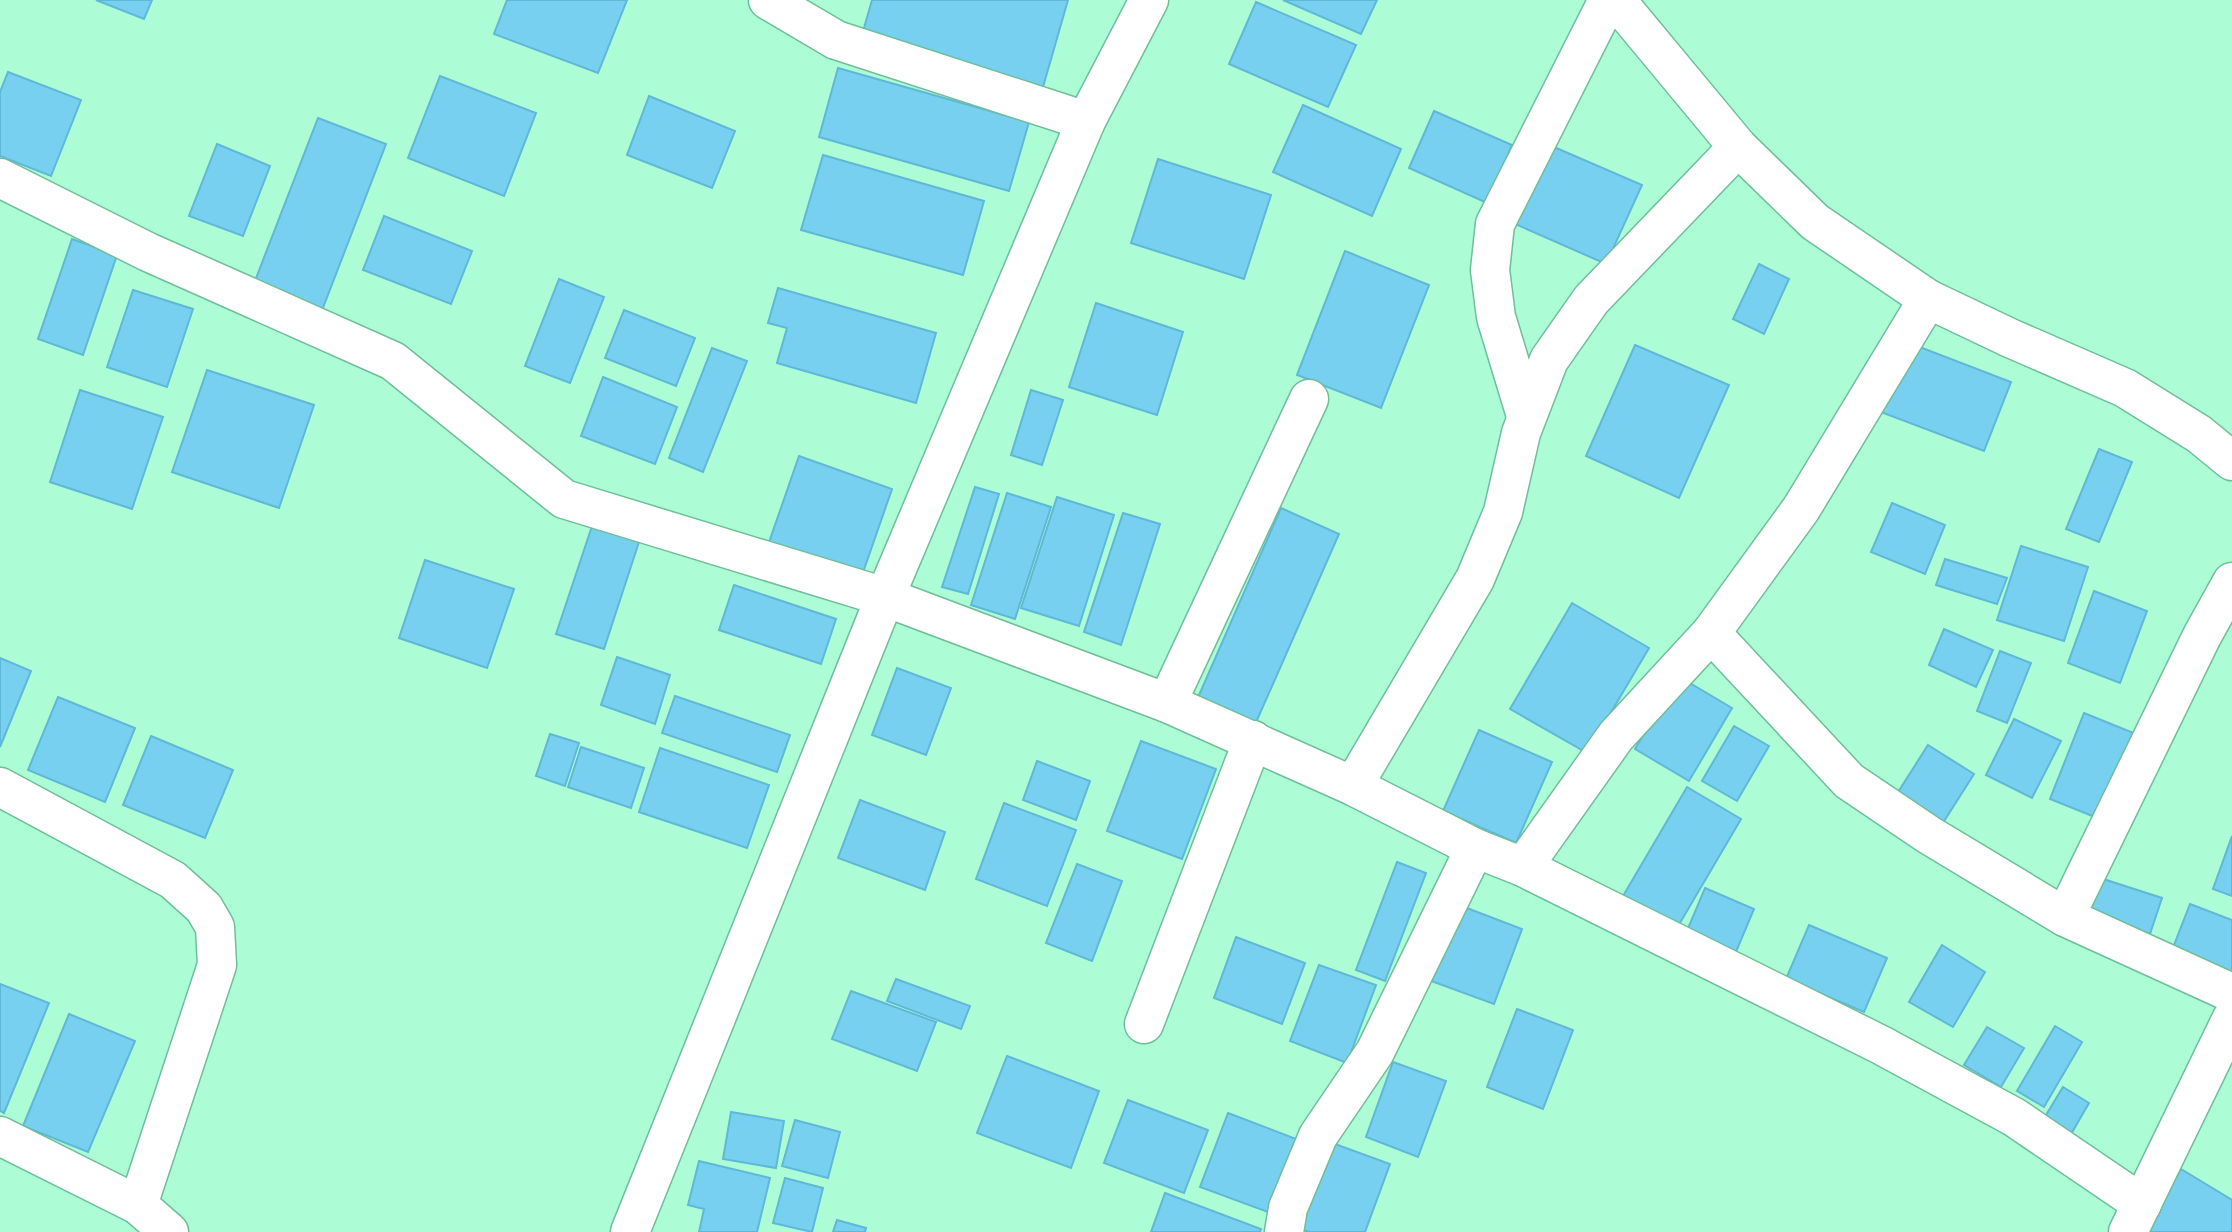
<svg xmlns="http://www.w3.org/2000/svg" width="2232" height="1232" font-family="Jost,sans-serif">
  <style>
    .building { fill: #78d0f0; stroke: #5fb8d6; stroke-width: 2 }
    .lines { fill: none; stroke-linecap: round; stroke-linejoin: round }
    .minor-casing { stroke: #6fbe9a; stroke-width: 41 }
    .tertiary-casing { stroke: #6fbe9a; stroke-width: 41 }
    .minor { stroke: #fff; stroke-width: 38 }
    .tertiary { stroke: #fff; stroke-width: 38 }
  </style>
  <rect width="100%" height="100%" fill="#acfdd6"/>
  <g class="building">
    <path d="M 96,0 L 152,0 L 144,19 Z"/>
    <path d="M 507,0 L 627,0 L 598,73 L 494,34 Z"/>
    <path d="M 872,0 L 1068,0 L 1043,87 L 862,35 Z"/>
    <path d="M 1283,0 L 1377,0 L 1361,34 Z"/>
    <path d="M 1256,2 L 1356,45 L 1328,107 L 1229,64 Z"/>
    <path d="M 838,68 L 1029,122 L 1009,191 L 819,137 Z"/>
    <path d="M 8,72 L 81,100 L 51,176 L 0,156 L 0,92 Z"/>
    <path d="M 440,76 L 536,113 L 504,196 L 408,158 Z"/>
    <path d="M 649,96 L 735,131 L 712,188 L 627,155 Z"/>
    <path d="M 1303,105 L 1401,149 L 1372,216 L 1273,172 Z"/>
    <path d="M 1434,111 L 1512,145 L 1487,203 L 1409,168 Z"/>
    <path d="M 318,118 L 386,144 L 321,313 L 253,286 Z"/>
    <path d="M 217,144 L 270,166 L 243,236 L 189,216 Z"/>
    <path d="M 1547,144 L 1642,185 L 1606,264 L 1513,223 Z"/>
    <path d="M 823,155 L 984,201 L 963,275 L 801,230 Z"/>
    <path d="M 1158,159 L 1271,195 L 1244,279 L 1131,243 Z"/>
    <path d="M 384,216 L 472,251 L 451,304 L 363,270 Z"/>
    <path d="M 72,239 L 117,255 L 83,355 L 38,339 Z"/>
    <path d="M 1345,251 L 1429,285 L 1381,408 L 1297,375 Z"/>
    <path d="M 1759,264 L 1789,279 L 1764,334 L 1733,319 Z"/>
    <path d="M 559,279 L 604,297 L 570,383 L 525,366 Z"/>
    <path d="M 778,288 L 936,333 L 916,403 L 777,363 L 787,328 L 768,323 Z"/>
    <path d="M 133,290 L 193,309 L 167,387 L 107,367 Z"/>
    <path d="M 1096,303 L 1183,332 L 1157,415 L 1069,387 Z"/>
    <path d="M 624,310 L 695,338 L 676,386 L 605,358 Z"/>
    <path d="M 1904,341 L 2011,382 L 1984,451 L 1878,411 Z"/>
    <path d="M 1635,345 L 1729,385 L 1679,498 L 1586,456 Z"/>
    <path d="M 712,348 L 747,361 L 703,472 L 669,458 Z"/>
    <path d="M 207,370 L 314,405 L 279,508 L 172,472 Z"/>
    <path d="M 603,377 L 677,407 L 655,464 L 581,436 Z"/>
    <path d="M 80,390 L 163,417 L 132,509 L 50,482 Z"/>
    <path d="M 1031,390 L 1063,400 L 1042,465 L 1011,455 Z"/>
    <path d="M 2099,449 L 2132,462 L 2099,542 L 2066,529 Z"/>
    <path d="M 799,456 L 892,489 L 859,584 L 766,551 Z"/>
    <path d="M 975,487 L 999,494 L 968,594 L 942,587 Z"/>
    <path d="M 1007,493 L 1051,507 L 1015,619 L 971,605 Z"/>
    <path d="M 1057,497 L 1114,515 L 1079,626 L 1021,608 Z"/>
    <path d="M 1892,503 L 1945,525 L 1925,574 L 1871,552 Z"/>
    <path d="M 1281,508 L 1339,534 L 1254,727 L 1196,702 Z"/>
    <path d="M 1123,513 L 1160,524 L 1121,645 L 1084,632 Z"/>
    <path d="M 592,526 L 639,542 L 604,649 L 556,634 Z"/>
    <path d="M 2021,546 L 2088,567 L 2064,641 L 1997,620 Z"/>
    <path d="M 1945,559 L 2007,578 L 1997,604 L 1936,585 Z"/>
    <path d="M 425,560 L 514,589 L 487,668 L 399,638 Z"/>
    <path d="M 734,585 L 836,619 L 821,664 L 719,630 Z"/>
    <path d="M 2094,591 L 2147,611 L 2120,683 L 2068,663 Z"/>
    <path d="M 1572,603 L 1649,648 L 1587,753 L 1510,709 Z"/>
    <path d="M 1944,629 L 1993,650 L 1976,687 L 1929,665 Z"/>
    <path d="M 2000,651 L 2031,663 L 2007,723 L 1977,711 Z"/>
    <path d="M 617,657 L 670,675 L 655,724 L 601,705 Z"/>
    <path d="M 0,658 L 31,671 L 0,747 Z"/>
    <path d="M 897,668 L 951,688 L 926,755 L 872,735 Z"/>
    <path d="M 1678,676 L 1732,708 L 1689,781 L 1635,749 Z"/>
    <path d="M 675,696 L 790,735 L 777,772 L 662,733 Z"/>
    <path d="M 58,697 L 135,728 L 105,802 L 28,770 Z"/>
    <path d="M 2084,713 L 2136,734 L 2102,820 L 2050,799 Z"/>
    <path d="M 2014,719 L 2061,741 L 2032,798 L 1986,775 Z"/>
    <path d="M 1734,726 L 1769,746 L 1737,801 L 1702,781 Z"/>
    <path d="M 1479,730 L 1552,762 L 1516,843 L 1443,811 Z"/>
    <path d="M 550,734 L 579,743 L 565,786 L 536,776 Z"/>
    <path d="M 151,736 L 233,770 L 205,838 L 123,805 Z"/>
    <path d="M 1141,741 L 1216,769 L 1182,859 L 1107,831 Z"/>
    <path d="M 1928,745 L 1974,774 L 1939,829 L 1893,800 Z"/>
    <path d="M 581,747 L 644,768 L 631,808 L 568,787 Z"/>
    <path d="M 660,748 L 769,785 L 747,848 L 639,812 Z"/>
    <path d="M 1037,761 L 1090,781 L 1076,820 L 1023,800 Z"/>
    <path d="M 1687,787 L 1741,819 L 1670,940 L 1616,908 Z"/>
    <path d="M 860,800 L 945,832 L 925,890 L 838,858 Z"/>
    <path d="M 1004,803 L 1076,830 L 1047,906 L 976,879 Z"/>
    <path d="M 2232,836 L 2232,896 L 2213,889 Z"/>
    <path d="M 1397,862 L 1426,873 L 1385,981 L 1356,970 Z"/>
    <path d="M 1077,864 L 1122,881 L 1092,961 L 1046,943 Z"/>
    <path d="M 2094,876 L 2162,898 L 2150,934 L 2082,911 Z"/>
    <path d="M 1705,888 L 1754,909 L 1733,959 L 1684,938 Z"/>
    <path d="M 2190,904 L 2232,920 L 2232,980 L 2169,958 Z"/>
    <path d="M 1459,905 L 1522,929 L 1494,1004 L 1431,981 Z"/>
    <path d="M 1809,925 L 1887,958 L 1864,1012 L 1786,979 Z"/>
    <path d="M 1236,937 L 1305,963 L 1282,1024 L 1214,998 Z"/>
    <path d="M 1942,945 L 1985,972 L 1953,1027 L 1909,1002 Z"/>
    <path d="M 1319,965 L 1376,985 L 1347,1063 L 1290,1041 Z"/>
    <path d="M 896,979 L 970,1006 L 961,1029 L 887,1001 Z"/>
    <path d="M 0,984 L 49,1003 L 4,1113 L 0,1111 Z"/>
    <path d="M 851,991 L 936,1022 L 917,1071 L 832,1039 Z"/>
    <path d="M 1517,1009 L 1573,1030 L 1543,1109 L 1487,1087 Z"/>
    <path d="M 69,1014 L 135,1041 L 88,1152 L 23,1126 Z"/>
    <path d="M 2055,1026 L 2082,1042 L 2044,1107 L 2017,1091 Z"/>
    <path d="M 1987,1027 L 2024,1048 L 2001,1087 L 1964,1065 Z"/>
    <path d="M 1007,1056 L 1099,1091 L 1071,1168 L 977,1133 Z"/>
    <path d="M 1393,1062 L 1446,1081 L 1418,1157 L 1366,1137 Z"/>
    <path d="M 2063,1087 L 2089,1103 L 2067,1141 L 2040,1125 Z"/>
    <path d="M 1128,1100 L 1208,1130 L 1184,1193 L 1104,1163 Z"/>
    <path d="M 731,1112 L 784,1121 L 776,1168 L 723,1159 Z"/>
    <path d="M 1228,1113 L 1304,1142 L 1276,1215 L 1200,1187 Z"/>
    <path d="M 795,1120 L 840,1132 L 828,1178 L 782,1166 Z"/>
    <path d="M 1324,1140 L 1390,1164 L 1365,1232 L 1309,1232 L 1292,1226 Z"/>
    <path d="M 699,1161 L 770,1178 L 757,1232 L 699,1232 L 704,1209 L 688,1205 Z"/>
    <path d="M 2181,1169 L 2232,1200 L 2232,1232 L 2148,1232 L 2145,1230 Z"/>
    <path d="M 785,1178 L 823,1188 L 812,1232 L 773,1223 Z"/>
    <path d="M 1165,1193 L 1261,1229 L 1260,1232 L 1151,1232 Z"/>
    <path d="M 837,1220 L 866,1228 L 865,1232 L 833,1232 Z"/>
  </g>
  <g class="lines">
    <g class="minor-casing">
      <g id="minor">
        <path d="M 768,0 L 836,40 L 1086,121"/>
        <path d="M 1616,0 L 1738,147 L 1815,222 L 1928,299 L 2010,338 L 2125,388 L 2199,434 L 2232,461"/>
        <path d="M 0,178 L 148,252 L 393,361 L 564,499 L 885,597 L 1167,703 L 1353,786 L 1475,848 L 1523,867 L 1881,1045 L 2014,1117 L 2142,1204"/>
        <path d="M 1526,416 L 1496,317 L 1490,270 L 1495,224 L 1608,0"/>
        <path d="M 2232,582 L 2202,636 L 2065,917 L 2232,993"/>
        <path d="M 1711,633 L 1849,781 L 1929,835 L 2065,917"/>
        <path d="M 1167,703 L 1309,399"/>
        <path d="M 1353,786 L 1475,579 L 1503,512 L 1521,433 L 1549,360 L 1591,300 L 1738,147"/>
        <path d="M 0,787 L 173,880 L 204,908 L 215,927 L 217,965 L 138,1205"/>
        <path d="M 1523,867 L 1616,736 L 1711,633 L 1801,509 L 1928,299"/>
        <path d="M 1144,1024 L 1253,740"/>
        <path d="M 0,1136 L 138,1205 L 169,1232"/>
        <path d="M 1284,1232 L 1288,1208 L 1318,1136 L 1375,1052 L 1475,848"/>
        <path d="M 2128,1232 L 2232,1018"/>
      </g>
    </g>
    <g class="tertiary-casing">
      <path id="tertiary" d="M 630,1232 L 885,597 L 1086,121 L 1149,0"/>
    </g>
    <use href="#minor" class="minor"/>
    <use href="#tertiary" class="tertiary"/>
  </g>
</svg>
